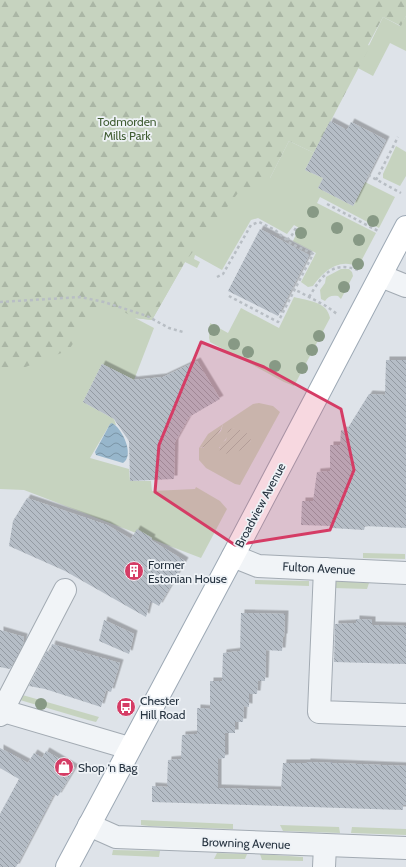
<svg xmlns="http://www.w3.org/2000/svg" width="406" height="867" font-family="Cabin,sans-serif">
  <style>
    .green { fill: #c6d3bf; fill-rule: evenodd }
    .forest { fill: url(#forest-firs) }
    .garden { fill: url(#garden-furrows) }
    .water { fill: url(#water-waves) }
    .building { fill: url(#building-back-hatch); filter: url(#shadow) }
    .lines { fill: none; stroke-linecap: round; stroke-linejoin: round }
    .minor-casing { stroke: #a3abb3; stroke-width: 24 }
    .major-casing { stroke: #9da9b5; stroke-width: 24 }
    .path { stroke: #b8bec4; stroke-width: 2.5; stroke-dasharray: 3 3; stroke-linecap: butt }
    .minor { stroke: #f1f4f7; stroke-width: 22 }
    .major { stroke: #fff; stroke-width: 22 }
    .tree { fill: #879985 }
    .marked { fill: #d53c65; fill-opacity: 0.2; stroke: #d53c65; stroke-width: 3; stroke-linejoin: round }
    .labels { text-anchor: middle; dominant-baseline: central; stroke-width: 3.5; stroke-linejoin: round; paint-order: stroke }
    .park-label { font-size: 12px; fill: #405d33; stroke: #eef2f6 }
    .street-label { font-size: 12px; fill: #263340; stroke: #eef2f6 }
    .poi-label { font-size: 12px; fill: #263340; stroke: #eef2f6; text-anchor: start }
  </style>
  <defs>
    <pattern id="forest-firs" width="22" height="20" patternUnits="userSpaceOnUse"><rect width="22" height="20" fill="#c6d3bf"/><path d="M5 1l3.5 6h-7zM16 11l3.5 6h-7z" fill="#aab6a5"/></pattern>
    <pattern id="garden-furrows" width="10" height="10" patternUnits="userSpaceOnUse"><rect width="10" height="10" fill="#c6d3bf"/><path d="M-1 1l2-2M0 10L10 0M9 11l2-2" fill="none" stroke="#aab6a5"/></pattern>
    <pattern id="water-waves" width="16" height="10" patternUnits="userSpaceOnUse"><rect width="16" height="10" fill="#97b6cb"/><path d="M0 5q4-4 8 0t8 0" fill="none" stroke="#7b95a6"/></pattern>
    <pattern id="building-back-hatch" width="6" height="6" patternUnits="userSpaceOnUse"><rect width="6" height="6" fill="#b5bdc6"/><path d="M-1 5l2 2M0 0l6 6M5-1l2 2" fill="none" stroke="#939aa2"/></pattern>
    <filter id="shadow"><feDropShadow dx="3.5" dy="-3.5" stdDeviation="0" flood-color="#0004"/></filter>
  </defs>
  <rect width="100%" height="100%" fill="#dee3e9"/>
  <g class="green">
    <path d="M 0,0 L 270,178 L 289,141 L 314,153 L 305,170 L 323,178 L 318,188 L 353,206 L 365,182 L 395,197 L 379,228 L 320,197 L 317,203 L 376,233 L 358,267 C 339,257 323,272 313,286 L 308,287 L 301,282 L 316,253 L 293,241 L 299,228 L 294,225 L 287,234 L 258,218 L 251,220 L 222,270 L 195,255 L 194,259 L 200,262 L 197,268 L 185,262 L 152,320 L 135,318 L 154,328 L 134,380 L 102,364 L 83,402 L 114,419 L 116,425 L 110,424 L 90,458 L 129,469 L 130,481 L 151,481 L 152,491 L 195,489 L 196,487 L 220,501 L 227,509 L 201,558 L 24,490 L 0,489 Z"/>
    <path d="M 406,16 L 406,51 L 390,43 L 373,76 L 358,68 L 383,17 L 400,26 Z"/>
    <path d="M 396,146 L 406,152 L 406,176 L 400,186 L 383,178 L 383,174 Z"/>
    <path d="M 341,269 L 349,269 L 352,272 L 353,276 L 341,299 L 338,296 C 332,295 328,296 325,301 L 321,299 L 320,290 L 325,283 L 326,277 Z"/>
    <path d="M 294,297 C 308,301 327,301 330,318 L 294,386 L 284,382 L 210,342 L 209,338 L 210,323 L 228,333 L 241,308 L 279,328 Z"/>
    <path d="M 259,403 L 273,406 L 280,412 L 240,485 L 235,484 L 206,468 L 199,460 L 199,448 L 203,448 L 221,431 L 223,424 L 253,404 ZM 234,428 L 251,441 L 242,449 L 219,448 Z"/>
    <path d="M 363,553 L 405,554 L 405,559 L 363,558 Z"/>
    <path d="M 255,580 L 309,581 L 309,586 L 255,584 Z"/>
    <path d="M 334,581 L 369,583 L 367,589 L 334,588 Z"/>
    <path d="M 19,694 L 99,717 L 96,722 L 88,720 L 20,700 Z"/>
    <path d="M 141,820 L 233,824 L 233,829 L 149,826 L 141,825 Z"/>
    <path d="M 280,825 L 339,827 L 340,833 L 283,831 Z"/>
    <path d="M 352,827 L 406,829 L 406,835 L 351,833 Z"/>
    <path d="M 113,850 L 160,851 L 159,857 L 112,855 Z"/>
    <path d="M 217,853 L 247,854 L 245,859 L 214,859 Z"/>
    <path d="M 260,854 L 303,857 L 303,861 L 262,860 Z"/>
  </g>
  <path class="forest" d="M 0,0 L 406,0 L 406,16 L 401,26 L 383,17 L 368,45 L 370,46 L 314,153 L 289,141 L 270,178 L 238,193 L 185,262 L 152,320 L 134,318 L 118,308 L 111,309 L 105,306 L 90,316 L 69,350 L 0,377 Z"/>
  <g class="garden">
    <path d="M 223,424 C 219,434 210,448 199,448 L 208,434 Z"/>
    <path d="M 235,428 C 242,431 250,432 251,441 C 244,450 231,457 220,452 C 219,446 221,443 226,440 C 228,433 226,429 235,428 Z"/>
  </g>
  <path class="water" d="M 112,423 C 122,428 135,455 123,463 L 96,455 L 95,452 L 110,424 Z"/>
  <g class="building">
    <path d="M 330,121 L 347,130 L 351,122 L 386,140 L 353,206 L 318,188 L 323,178 L 305,170 Z"/>
    <path d="M 260,229 L 309,255 L 278,316 L 228,291 Z"/>
    <path d="M 386,360 L 406,360 L 406,528 L 365,526 L 364,530 L 332,528 L 332,526 L 301,525 L 302,501 L 313,501 L 317,472 L 330,471 L 330,445 L 340,445 L 341,430 L 346,431 L 369,394 L 385,395 Z"/>
    <path d="M 197,361 L 220,399 L 189,417 L 175,442 L 174,479 L 130,481 L 129,441 L 114,419 L 83,402 L 102,364 L 134,380 L 163,377 Z"/>
    <path d="M 27,498 L 107,525 L 131,539 L 137,529 L 152,538 L 151,540 L 185,561 L 159,606 L 150,601 L 146,617 L 65,571 L 9,546 L 13,521 Z"/>
    <path d="M 241,613 L 285,614 L 284,637 L 283,637 L 282,651 L 266,650 L 265,681 L 258,681 L 257,694 L 249,694 L 249,707 L 244,706 L 243,722 L 235,722 L 235,733 L 225,733 L 225,758 L 218,759 L 218,788 L 281,790 L 283,763 L 307,763 L 307,762 L 406,766 L 406,805 L 403,805 L 403,810 L 152,802 L 152,786 L 167,787 L 168,760 L 181,759 L 182,735 L 197,734 L 197,708 L 210,709 L 210,681 L 222,681 L 223,653 L 240,651 Z"/>
    <path d="M 356,619 L 372,620 L 372,625 L 406,626 L 406,664 L 334,662 L 335,624 L 356,623 Z"/>
    <path d="M 104,620 L 134,634 L 129,654 L 99,641 Z"/>
    <path d="M 0,630 L 24,637 L 23,644 L 10,669 L 0,667 Z"/>
    <path d="M 52,644 L 120,663 L 111,692 L 106,690 L 101,707 L 45,689 L 29,686 L 47,651 L 50,652 Z"/>
    <path d="M 0,748 L 28,763 L 34,753 L 42,758 L 46,751 L 75,768 L 58,796 L 54,794 L 16,867 L 0,867 L 0,814 L 19,779 L 0,768 Z"/>
  </g>
  <g class="lines">
    <g class="minor-casing">
      <g id="minor">
        <path d="M 381,276 L 406,286"/>
        <path d="M 233,556 L 258,566 L 406,573"/>
        <path d="M 325,569 L 319,712 L 406,715"/>
        <path d="M 0,710 L 129,748"/>
        <path d="M 0,715 L 65,590"/>
        <path d="M 89,825 L 116,837 L 406,848"/>
        <path d="M 324,867 L 325,846"/>
      </g>
    </g>
    <g class="major-casing">
      <path id="major" d="M 67,867 L 233,556 L 406,227"/>
    </g>
    <g class="path">
      <path d="M 368,175 L 401,193"/>
      <path d="M 376,180 L 398,137"/>
      <path d="M 327,204 L 380,232"/>
      <path d="M 287,240 L 292,235 L 297,226"/>
      <path d="M 217,277 L 223,274 L 251,225 L 259,222 L 275,230 L 290,243 L 313,254 L 278,322 L 227,295"/>
      <path d="M 292,288 L 326,306 L 337,314"/>
      <path d="M 309,297 C 322,276 332,259 360,271"/>
      <path d="M 0,302 L 80,297 L 104,302 L 147,316 L 169,328 L 183,332"/>
    </g>
    <use href="#minor" class="minor"/>
    <use href="#major" class="major"/>
  </g>
  <g class="tree">
    <circle cx="313" cy="212" r="6"/>
    <circle cx="373" cy="221" r="6"/>
    <circle cx="337" cy="228" r="6"/>
    <circle cx="301" cy="233" r="6"/>
    <circle cx="359" cy="240" r="6"/>
    <circle cx="358" cy="264" r="6"/>
    <circle cx="344" cy="287" r="6"/>
    <circle cx="214" cy="330" r="6"/>
    <circle cx="319" cy="336" r="6"/>
    <circle cx="234" cy="344" r="6"/>
    <circle cx="312" cy="350" r="6"/>
    <circle cx="248" cy="352" r="6"/>
    <circle cx="275" cy="366" r="6"/>
    <circle cx="302" cy="368" r="6"/>
    <circle cx="41" cy="704" r="6"/>
  </g>
  <path class="marked" d="M 201,342 L 264,367 L 341,409 L 354,470 L 330,530 L 235,545 L 155,492 L 159,445 Z"/>
  <defs>
    <g id="building-disc" transform="scale(1)"><circle r="9.5" fill="#d53c65" stroke="#eef2f6"/><path d="M-4-6H4V6H1V3H-1V6H-4ZM-2.5-4.3h1.7v1.8h-1.7ZM.8-4.3h1.7v1.8H.8ZM-2.5-1h1.7V.8h-1.7ZM.8-1h1.7V.8H.8Z" fill="#fff"/></g>
    <g id="bus-disc" transform="scale(1)"><circle r="9.5" fill="#d53c65" stroke="#eef2f6"/><path d="M-5-6H5V4H4V6H2V4H-2V6H-4V4H-5ZM-3.5-4V0h7V-4ZM-3.5 1.2v1.5H-2V1.2ZM2 1.2v1.5H3.5V1.2Z" fill="#fff"/></g>
    <g id="shop-disc" transform="scale(1)"><circle r="9.5" fill="#d53c65" stroke="#eef2f6"/><path d="M-5-2.5h2.3a2.7 3.5 0 0 1 5.4 0H5L5.5 6h-11ZM-1.5-2.5h3a1.5 2.3 0 0 0-3 0Z" fill="#fff"/></g>
  </defs>
  <g fill-rule="evenodd">
    <use href="#building-disc" x="134" y="571"/>
    <use href="#bus-disc" x="126" y="707"/>
    <use href="#shop-disc" x="64" y="767"/>
  </g>
  <g class="labels">
    <g class="park-label">
      <text x="127" y="121">Todmorden<tspan x="127" dy="14">Mills Park</tspan></text>
    </g>
    <g class="street-label">
      <text transform="translate(260 505) rotate(-62)">Broadview Avenue</text>
      <text transform="translate(319 568) rotate(3)">Fulton Avenue</text>
      <text transform="translate(246 843) rotate(2)">Browning Avenue</text>
    </g>
    <g class="poi-label">
      <text x="148" y="564">Former<tspan x="148" dy="14">Estonian House</tspan></text>
      <text x="140" y="700">Chester<tspan x="140" dy="14">Hill Road</tspan></text>
      <text x="78" y="767">Shop ‘n Bag</text>
    </g>
  </g>
</svg>
